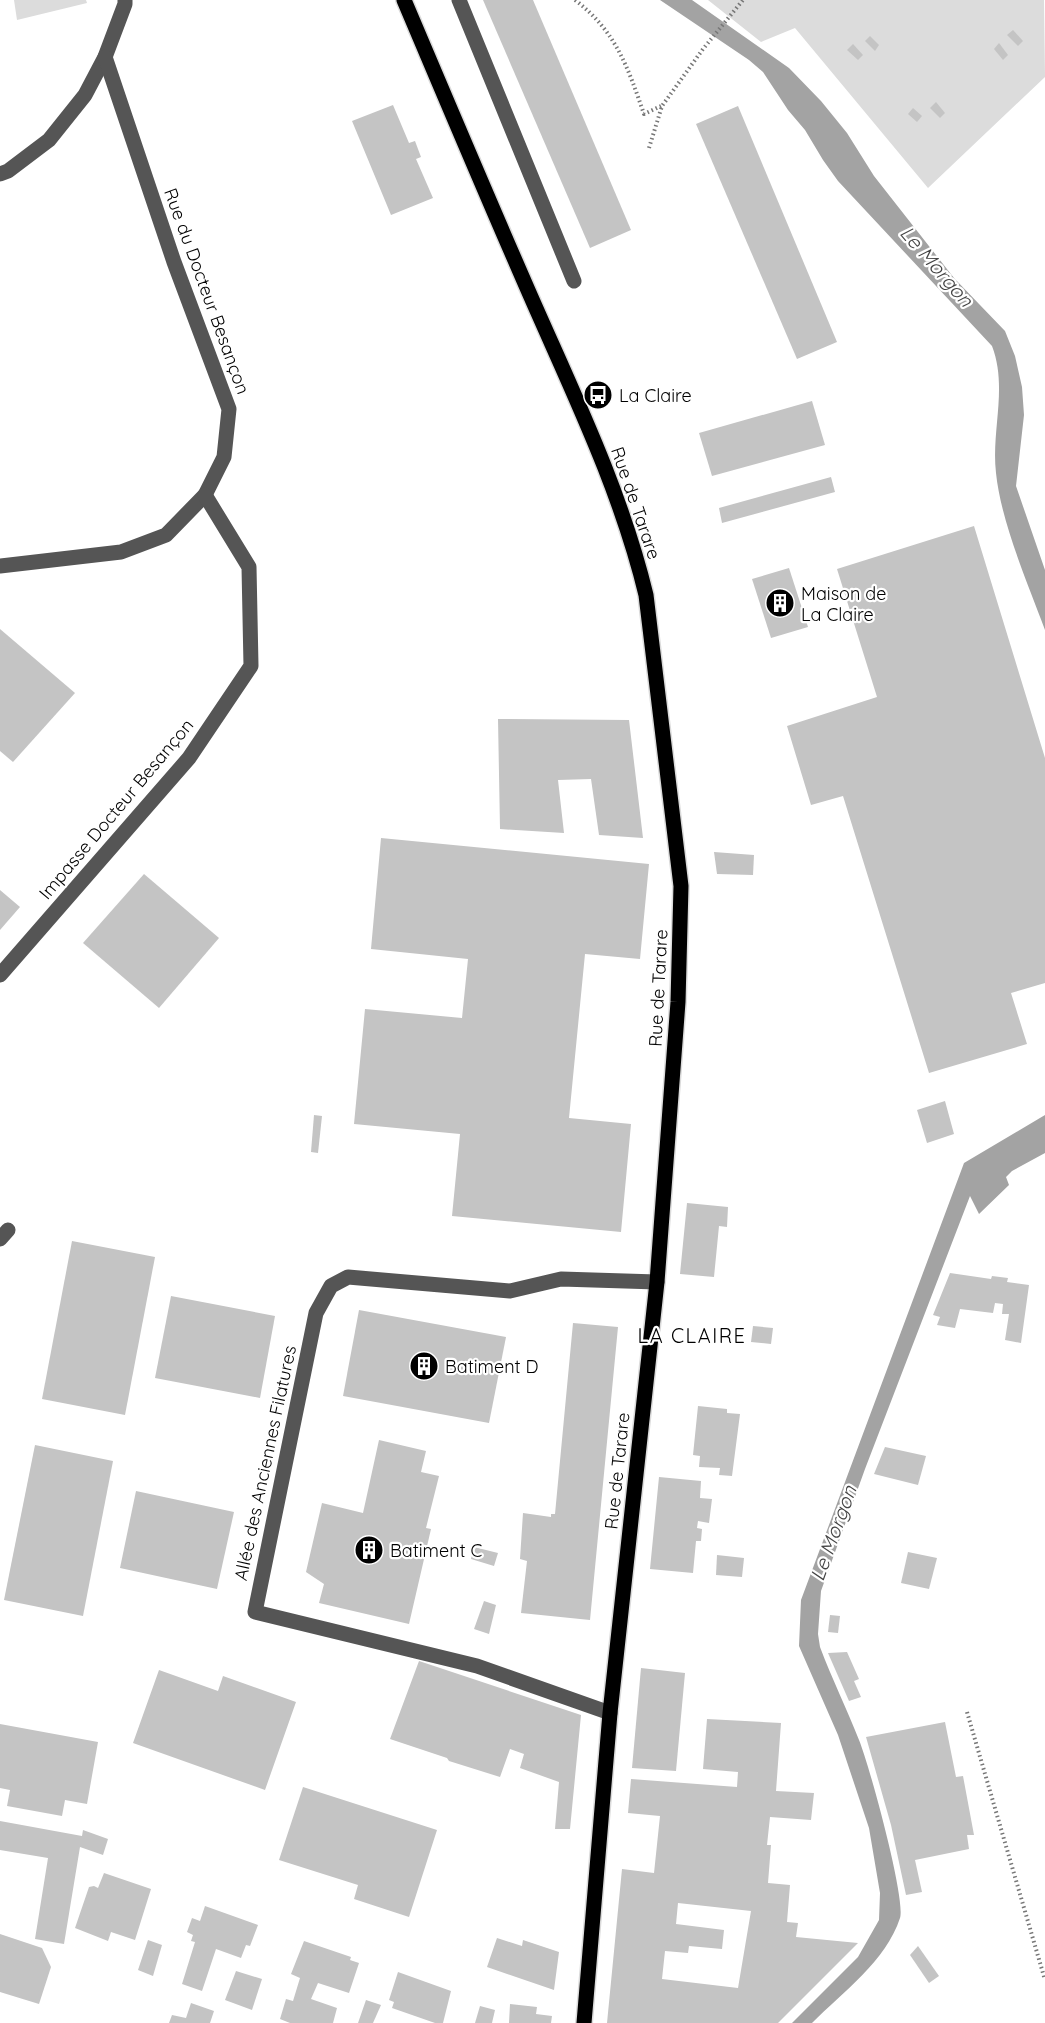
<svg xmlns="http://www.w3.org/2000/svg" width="1045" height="2023" font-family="Quicksand,sans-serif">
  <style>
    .green { fill: #dcdcdc }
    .water { fill: #a3a3a3 }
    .building { fill: #c4c4c4; fill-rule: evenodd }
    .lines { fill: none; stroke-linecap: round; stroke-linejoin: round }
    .major-casing { stroke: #dbdbdb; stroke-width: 18 }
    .path { stroke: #777; stroke-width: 4; stroke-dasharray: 1.5 3; stroke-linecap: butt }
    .minor { stroke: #555; stroke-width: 15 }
    .major { stroke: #000; stroke-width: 15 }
    .labels { text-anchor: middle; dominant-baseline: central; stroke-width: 4.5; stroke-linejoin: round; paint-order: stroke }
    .street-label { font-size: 18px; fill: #000; stroke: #fff }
    .poi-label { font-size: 18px; fill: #000; stroke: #fff; text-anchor: start }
    .water-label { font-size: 20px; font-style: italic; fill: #444; stroke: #fff }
    .neighbourhood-label { font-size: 20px; letter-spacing: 1.5px; fill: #000; stroke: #fff }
  </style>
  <rect width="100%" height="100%" fill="#fff"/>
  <g class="green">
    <path d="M 14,0 L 86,0 L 87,3 L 17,20 Z"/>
    <path d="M 708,0 L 1044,0 L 1045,77 L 928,188 L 795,28 L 761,42 Z"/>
  </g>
  <g class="water">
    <path d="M 660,0 L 692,0 L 789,68 L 821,101 L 847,133 L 874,176 L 954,278 L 1005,331 L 1015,356 L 1022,387 L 1024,415 L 1016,486 L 1045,570 L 1045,630 C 1028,584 1001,522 996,473 C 991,430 1008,388 992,346 L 838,181 L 823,160 L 805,130 L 788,110 L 763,72 L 749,60 Z"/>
    <path d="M 1045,1115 L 1045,1153 L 1012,1171 L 1006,1177 L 1009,1185 L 979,1214 L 970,1196 L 865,1469 L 821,1591 L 818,1634 L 820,1647 C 832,1679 847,1709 859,1740 C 869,1764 906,1899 900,1918 C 886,1961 843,1992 812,2023 L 792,2023 L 858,1957 L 879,1920 L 880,1893 L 869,1828 L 838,1735 L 799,1646 L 801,1600 L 964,1163 Z"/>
  </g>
  <g class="building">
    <path d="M 483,0 L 533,0 L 631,230 L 590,248 Z"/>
    <path d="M 1013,30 L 1023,41 L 1018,46 L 1007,35 Z"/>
    <path d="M 870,36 L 879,45 L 875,51 L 865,41 Z"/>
    <path d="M 999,43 L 1008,55 L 1003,60 L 994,49 Z"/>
    <path d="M 853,44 L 863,55 L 858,60 L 847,50 Z"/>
    <path d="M 936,102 L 945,113 L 940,118 L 930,108 Z"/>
    <path d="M 393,105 L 409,143 L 415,141 L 421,157 L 416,159 L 433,198 L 391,215 L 352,121 Z"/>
    <path d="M 738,106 L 837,342 L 797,359 L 696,124 Z"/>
    <path d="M 913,108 L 922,116 L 917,122 L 908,114 Z"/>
    <path d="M 812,401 L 825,445 L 712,476 L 699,433 Z"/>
    <path d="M 831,477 L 835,492 L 722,523 L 719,508 Z"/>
    <path d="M 974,526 L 1045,758 L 1045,983 L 1011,993 L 1027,1044 L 929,1073 L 843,796 L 811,805 L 787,726 L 877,697 L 837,569 Z"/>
    <path d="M 789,568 L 808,627 L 771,638 L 752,579 Z"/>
    <path d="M 0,629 L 75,693 L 13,762 L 0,751 Z"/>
    <path d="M 498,719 L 629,720 L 643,838 L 599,835 L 591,779 L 558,780 L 564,833 L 500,829 Z"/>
    <path d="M 381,838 L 649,864 L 640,959 L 585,954 L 569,1118 L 631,1124 L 621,1232 L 452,1216 L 460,1134 L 354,1124 L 365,1009 L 462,1018 L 468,959 L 371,949 Z"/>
    <path d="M 714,852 L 754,855 L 753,875 L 717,874 Z"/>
    <path d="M 144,874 L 219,938 L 159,1008 L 83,943 Z"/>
    <path d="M 0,890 L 20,907 L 0,930 Z"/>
    <path d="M 945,1101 L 954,1134 L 927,1143 L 917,1110 Z"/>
    <path d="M 314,1115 L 322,1116 L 318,1153 L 311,1152 Z"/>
    <path d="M 687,1203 L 728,1207 L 727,1227 L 719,1226 L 714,1277 L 680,1274 Z"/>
    <path d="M 72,1241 L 155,1257 L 125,1415 L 42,1399 Z"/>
    <path d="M 950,1273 L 991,1279 L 992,1276 L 1008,1278 L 1007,1282 L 1029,1285 L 1021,1343 L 1005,1340 L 1009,1314 L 1002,1314 L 1003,1304 L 995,1303 L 993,1313 L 960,1309 L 955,1328 L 937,1325 L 940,1317 L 933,1315 Z"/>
    <path d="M 171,1296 L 275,1316 L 260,1398 L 155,1378 Z"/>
    <path d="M 359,1310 L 506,1337 L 489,1423 L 343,1396 Z"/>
    <path d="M 573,1323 L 618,1327 L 590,1620 L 521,1613 L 527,1561 L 520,1559 L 523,1513 L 551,1517 L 551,1514 L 555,1514 Z"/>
    <path d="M 753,1326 L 773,1328 L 771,1344 L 751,1342 Z"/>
    <path d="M 698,1406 L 727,1409 L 727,1413 L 740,1414 L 732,1476 L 719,1475 L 720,1468 L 699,1467 L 700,1456 L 693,1455 Z"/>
    <path d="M 379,1440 L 426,1451 L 421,1472 L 439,1476 L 426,1528 L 431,1529 L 409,1624 L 319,1603 L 324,1584 L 306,1572 L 322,1503 L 363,1513 Z"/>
    <path d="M 35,1445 L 113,1461 L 83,1616 L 4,1600 Z"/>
    <path d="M 885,1447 L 926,1456 L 918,1485 L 874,1474 Z"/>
    <path d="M 659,1477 L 701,1481 L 700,1498 L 712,1499 L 709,1523 L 698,1521 L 697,1528 L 702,1529 L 701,1541 L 696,1541 L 693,1573 L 650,1569 Z"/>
    <path d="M 136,1491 L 234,1512 L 217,1589 L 120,1568 Z"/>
    <path d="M 474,1547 L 498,1553 L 494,1566 L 471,1559 Z"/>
    <path d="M 908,1552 L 937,1558 L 929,1589 L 901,1583 Z"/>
    <path d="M 717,1555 L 744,1558 L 742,1577 L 716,1575 Z"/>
    <path d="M 484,1601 L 496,1605 L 489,1634 L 474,1629 Z"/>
    <path d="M 830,1615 L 840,1616 L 838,1633 L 828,1632 Z"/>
    <path d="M 847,1652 L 859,1679 L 854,1681 L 861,1697 L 849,1701 L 828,1653 Z"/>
    <path d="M 419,1661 L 581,1715 L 570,1829 L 555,1829 L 559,1782 L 520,1768 L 524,1754 L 510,1749 L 500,1777 L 449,1761 L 447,1758 L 390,1739 Z"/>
    <path d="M 641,1668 L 685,1673 L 676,1771 L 632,1768 Z"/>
    <path d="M 159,1670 L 218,1691 L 223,1676 L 296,1702 L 265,1790 L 133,1743 Z"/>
    <path d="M 707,1719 L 781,1723 L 776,1791 L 814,1793 L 811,1820 L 770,1817 L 767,1845 L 771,1845 L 768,1883 L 790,1885 L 787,1922 L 798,1923 L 796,1937 L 858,1943 L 778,2023 L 607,2023 L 622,1869 L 654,1873 L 660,1816 L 628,1813 L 631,1779 L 737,1787 L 738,1772 L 703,1769 ZM 678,1903 L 751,1911 L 738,1988 L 662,1979 L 665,1951 L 688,1953 L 689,1946 L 722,1949 L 724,1930 L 676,1924 Z"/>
    <path d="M 945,1722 L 956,1777 L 963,1776 L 974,1835 L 967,1835 L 969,1849 L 915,1860 L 922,1892 L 906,1895 L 891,1825 L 866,1737 Z"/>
    <path d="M 0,1724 L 98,1742 L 87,1804 L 65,1800 L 62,1816 L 7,1806 L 10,1790 L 0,1788 Z"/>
    <path d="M 303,1787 L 437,1830 L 409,1917 L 354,1899 L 358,1885 L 279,1860 Z"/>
    <path d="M 0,1821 L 82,1836 L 83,1830 L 108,1839 L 103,1855 L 80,1847 L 64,1944 L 35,1939 L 48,1858 L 0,1850 Z"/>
    <path d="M 104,1873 L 151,1889 L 135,1940 L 111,1932 L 108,1941 L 75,1928 L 89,1887 L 94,1886 L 98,1888 Z"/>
    <path d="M 205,1906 L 258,1925 L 250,1946 L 246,1945 L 241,1958 L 216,1949 L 202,1991 L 182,1984 L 195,1942 L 191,1941 L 193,1935 L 187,1932 L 192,1918 L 200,1921 Z"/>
    <path d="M 0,1934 L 42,1948 L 51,1967 L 39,2004 L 0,1992 Z"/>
    <path d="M 497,1938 L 522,1946 L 523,1940 L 559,1952 L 554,1990 L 487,1967 Z"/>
    <path d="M 148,1940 L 162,1945 L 153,1976 L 138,1970 Z"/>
    <path d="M 304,1941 L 351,1957 L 350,1960 L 359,1963 L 349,1993 L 318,1983 L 311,1999 L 337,2008 L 333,2023 L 290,2023 L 280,2019 L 286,1999 L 293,2001 L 300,1978 L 291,1974 Z"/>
    <path d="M 918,1946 L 939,1976 L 929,1983 L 910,1955 Z"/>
    <path d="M 236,1971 L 262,1979 L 252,2010 L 225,2000 Z"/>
    <path d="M 398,1972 L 451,1991 L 443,2023 L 435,2023 L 392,2008 L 394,2002 L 389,2000 Z"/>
    <path d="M 366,2000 L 381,2005 L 373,2023 L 358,2023 Z"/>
    <path d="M 191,2003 L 214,2011 L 210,2023 L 169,2023 L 172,2015 L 186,2018 Z"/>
    <path d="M 510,2004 L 537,2007 L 536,2014 L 552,2016 L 551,2023 L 509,2023 Z"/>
    <path d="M 480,2006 L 495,2010 L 492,2023 L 475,2023 Z"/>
  </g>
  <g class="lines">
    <g class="major-casing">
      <path id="major" d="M 404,0 C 446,99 488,199 531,297 C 574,395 621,491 646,595 L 681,886 L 678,1002 L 657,1282 L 610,1713 L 584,2023"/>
    </g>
    <g class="path">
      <path d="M 575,0 C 616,31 628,68 644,114 L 661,106"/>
      <path d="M 649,148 L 662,106 L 703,49 L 743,0"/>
      <path d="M 967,1712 L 1045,1980"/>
    </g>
    <g class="minor">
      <path d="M 459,0 L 574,281"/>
      <path d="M 0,174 L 8,171 L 49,140 L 85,95 L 105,57 L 125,4 L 125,0"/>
      <path d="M 0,566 L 121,552 L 166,535 L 205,495 L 224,457 L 229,409 L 174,262 L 105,57"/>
      <path d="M 0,975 L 189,758 L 251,666 L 249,567 L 205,495"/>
      <path d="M 0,1239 L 8,1230"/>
      <path d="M 610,1713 L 477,1666 L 255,1612 L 316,1313 L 331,1286 L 348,1277 L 510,1291 L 561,1279 L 657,1282"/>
    </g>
    <use href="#major" class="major"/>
  </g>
  <defs>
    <g id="bus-disc" transform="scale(1.5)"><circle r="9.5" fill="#000" stroke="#fff"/><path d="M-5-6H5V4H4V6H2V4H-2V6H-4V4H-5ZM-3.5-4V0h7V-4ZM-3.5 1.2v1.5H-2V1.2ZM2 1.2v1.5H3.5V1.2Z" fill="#fff"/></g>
    <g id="building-disc" transform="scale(1.5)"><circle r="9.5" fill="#000" stroke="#fff"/><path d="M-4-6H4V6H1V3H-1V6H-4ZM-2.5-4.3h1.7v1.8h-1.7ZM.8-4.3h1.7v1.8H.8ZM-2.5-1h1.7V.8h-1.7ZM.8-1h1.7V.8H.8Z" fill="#fff"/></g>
  </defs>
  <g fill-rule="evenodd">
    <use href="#bus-disc" x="598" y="395"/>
    <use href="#building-disc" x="780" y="603"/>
    <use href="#building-disc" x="424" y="1366"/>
    <use href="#building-disc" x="369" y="1550"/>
  </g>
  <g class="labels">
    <g class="street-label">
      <text transform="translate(207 291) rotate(70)">Rue du Docteur Besançon</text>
      <text transform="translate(636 503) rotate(71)">Rue de Tarare</text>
      <text transform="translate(116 809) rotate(-50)">Impasse Docteur Besançon</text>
      <text transform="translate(658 988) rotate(-87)">Rue de Tarare</text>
      <text transform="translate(265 1463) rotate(-78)">Allée des Anciennes Filatures</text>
      <text transform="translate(617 1471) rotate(-84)">Rue de Tarare</text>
    </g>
    <g class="poi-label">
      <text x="619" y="395">La Claire</text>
      <text x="801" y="593">Maison de<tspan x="801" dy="21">La Claire</tspan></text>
      <text x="445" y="1366">Batiment D</text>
      <text x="390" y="1550">Batiment C</text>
    </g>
    <g class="water-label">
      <text transform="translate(937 266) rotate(49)">Le Morgon</text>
      <text transform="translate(833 1533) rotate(-70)">Le Morgon</text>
    </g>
    <g class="neighbourhood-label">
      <text x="692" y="1335">LA CLAIRE</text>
    </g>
  </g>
</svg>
